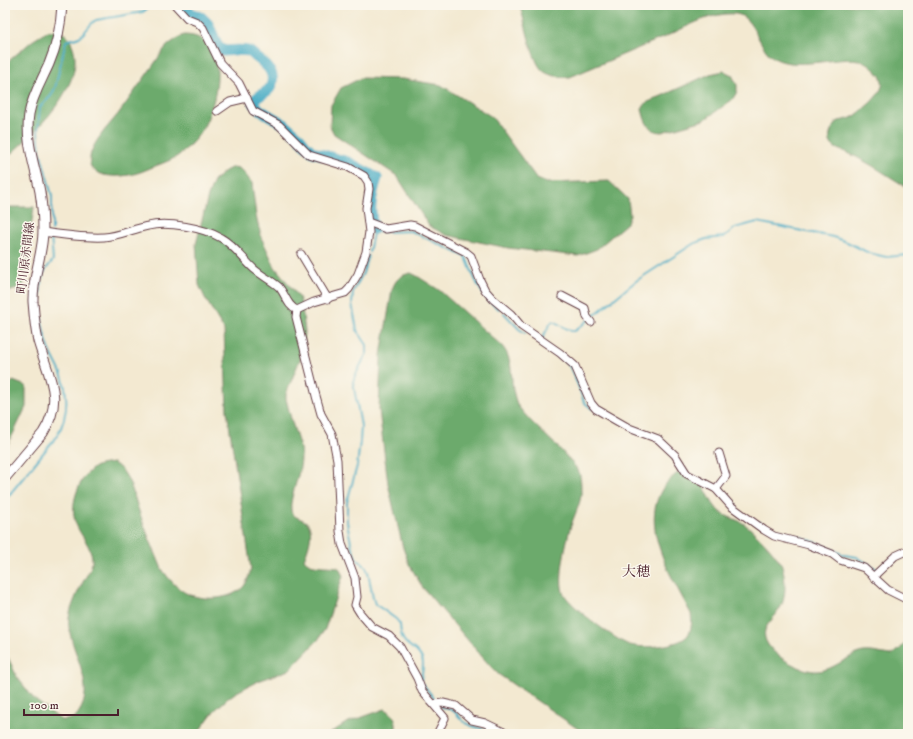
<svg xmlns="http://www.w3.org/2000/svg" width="913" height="739" font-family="'IM FELL DW Pica','Noto Serif JP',serif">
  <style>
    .forest { fill: #6caa6c; stroke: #5b644c }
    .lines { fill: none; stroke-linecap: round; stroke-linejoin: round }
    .stream { stroke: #44aac4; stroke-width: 2 }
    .river { stroke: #44aac4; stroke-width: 11 }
    .minor-casing { stroke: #633d44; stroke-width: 9 }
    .major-casing { stroke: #633d44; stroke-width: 11 }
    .minor { stroke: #fff; stroke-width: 7 }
    .major { stroke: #fff; stroke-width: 9 }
    .labels { text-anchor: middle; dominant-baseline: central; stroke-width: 3; stroke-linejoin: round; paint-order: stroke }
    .street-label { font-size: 12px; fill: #4a1f2b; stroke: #fbf7ec }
    .quarter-label { font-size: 14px; fill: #4a1f2b; stroke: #fbf7ec }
  </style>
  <rect width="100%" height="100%" fill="#fbf7ec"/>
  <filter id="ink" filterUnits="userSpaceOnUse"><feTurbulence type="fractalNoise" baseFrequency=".025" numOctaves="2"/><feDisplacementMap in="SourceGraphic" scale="8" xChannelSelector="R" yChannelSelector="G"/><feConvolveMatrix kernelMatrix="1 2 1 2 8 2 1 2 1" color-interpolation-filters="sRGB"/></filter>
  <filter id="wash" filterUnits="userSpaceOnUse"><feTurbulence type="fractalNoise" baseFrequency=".012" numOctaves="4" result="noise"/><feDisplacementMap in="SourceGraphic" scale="16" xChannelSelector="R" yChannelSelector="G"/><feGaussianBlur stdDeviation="0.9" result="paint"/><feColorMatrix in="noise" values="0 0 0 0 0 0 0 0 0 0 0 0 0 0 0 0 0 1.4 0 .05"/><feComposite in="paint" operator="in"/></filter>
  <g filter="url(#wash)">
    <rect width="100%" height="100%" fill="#f3e9d1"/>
    <g class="forest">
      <path d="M 518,5 L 908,5 L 908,188 C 888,176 870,163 848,153 C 843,151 835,149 832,145 C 826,137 832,129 836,122 C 841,120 846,120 851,118 C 858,115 864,108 870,103 C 887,86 887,78 866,63 C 850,51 800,73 774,58 C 759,50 754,16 736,14 C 709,12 686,28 662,38 C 632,51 601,64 570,77 C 562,77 551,77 543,71 C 532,61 526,25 521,10 Z"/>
      <path d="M 48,31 C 58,30 66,32 71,42 C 91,83 32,135 5,159 L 5,64 L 32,41 Z"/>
      <path d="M 184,35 C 234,35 217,108 200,133 C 195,140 183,153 176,157 C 168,162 157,165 148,169 C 135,175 119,178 104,175 C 96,173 88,168 90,159 C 90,152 94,145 98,139 C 105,128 116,118 124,106 C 133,93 143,80 152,67 C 157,60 161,53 166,47 C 171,42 178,38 184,35 Z"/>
      <path d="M 724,71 L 732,75 L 737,85 L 737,92 L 732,100 L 704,120 L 662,132 C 648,132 644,120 642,108 L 646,103 L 710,74 Z"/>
      <path d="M 361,78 L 403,79 L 441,85 L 492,117 L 537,179 L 547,183 L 609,181 L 628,199 L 630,215 L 627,223 L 597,249 L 578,256 L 508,248 L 446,235 L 429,226 L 397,176 L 334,134 L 330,126 L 331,105 L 341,88 Z"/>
      <path d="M 233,167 L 239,168 L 245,174 L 252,183 L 256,216 L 262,239 L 275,267 L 299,297 L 302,307 L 305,332 L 303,352 L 286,394 L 286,399 C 289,411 292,423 296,435 C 298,441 301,449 301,456 C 302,472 289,497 291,510 C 292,517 300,518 305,521 C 316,528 308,549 304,559 C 309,568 327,565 337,567 L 340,569 L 343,576 L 325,629 L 318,640 L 289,670 L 260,680 L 235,693 L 227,699 L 214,711 L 197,734 L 5,734 L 5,651 L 17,677 L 34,699 L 61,720 C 69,720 75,719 79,712 C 95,688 75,658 70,633 C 69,628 68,623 69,618 C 70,609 77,593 82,584 C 85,577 93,568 92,559 C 92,547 80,535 76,524 C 69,506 78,480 92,469 C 98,464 106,464 113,463 C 130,472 133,494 139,511 C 145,530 154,549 162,569 C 168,578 178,590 188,594 C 204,601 232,600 244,586 C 248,581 249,575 251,569 L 227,411 L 224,330 L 205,298 L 199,285 L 196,244 L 208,196 L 214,181 L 225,171 Z"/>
      <path d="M 5,207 L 34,207 L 23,287 L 5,293 Z"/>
      <path d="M 411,273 L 417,276 L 439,290 L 502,346 C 514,360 510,377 514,394 C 515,398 516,402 518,406 C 532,425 553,440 568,458 C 571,462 575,466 578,470 C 581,476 581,484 581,491 C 582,501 575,513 572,523 C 567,536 557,582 564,594 C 571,607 611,636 625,643 C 637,650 679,647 688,635 C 692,628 692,622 691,614 C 673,578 636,525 665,485 C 670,479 676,473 684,470 C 690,475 699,480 703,485 C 708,493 711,502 717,509 C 723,516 733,518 741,522 C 751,527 778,555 782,566 C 786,578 787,599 779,610 C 775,617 768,622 765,630 C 760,649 793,667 808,670 C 827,675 840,661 856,654 C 868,649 879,654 891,655 L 899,650 L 908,640 L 908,729 L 897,734 L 590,734 L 578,729 L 498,674 L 484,659 L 423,588 L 409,564 L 403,548 L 388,484 L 379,410 L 381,355 L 392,290 C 395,280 400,275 411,273 Z"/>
      <path d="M 13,381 L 26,386 L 26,407 L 5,451 L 5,389 Z"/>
      <path d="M 385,709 C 395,714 399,724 394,734 L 329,734 L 346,723 Z"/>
    </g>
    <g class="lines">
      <g class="stream">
        <path d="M 52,231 L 52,196 L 40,151 L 38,132 L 39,116 L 40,107 L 51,96 L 55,88 L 66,41 C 70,39 75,39 79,37 C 86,33 89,24 96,20 L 143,12 L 152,5"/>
        <path d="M 369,252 L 374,229 L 384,232 L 411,231 L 466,257 C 474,277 480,297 499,309"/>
        <path d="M 368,256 L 363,273 L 353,292 L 352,304 L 357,330 L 367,345 L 367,353 L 356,374 L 353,382 L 361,426 L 360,442 L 357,466 L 347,502 L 347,522 L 352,548 L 356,558 L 366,567 L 368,572 L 373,598 L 375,604 L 396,619 L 400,624 C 401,651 414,642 422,659 C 425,665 421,674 421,680"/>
        <path d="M 504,313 L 519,329 L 525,333"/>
        <path d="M 542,339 L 550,324 L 553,321 L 571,331 L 575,331 L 636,281 L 693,244 L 706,239 L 724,237 L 735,228 L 757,222 L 833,237 L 847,242 L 869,253 L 886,257 L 908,255"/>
        <path d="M 555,354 L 569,365 L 578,385 L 584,402 L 592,409"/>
        <path d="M 721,488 L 736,505"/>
        <path d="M 5,500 L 57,436 C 67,418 69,399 63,379 C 60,368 53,359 49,348 C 41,327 37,298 43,275 C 44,270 50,265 53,260 L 51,236"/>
        <path d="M 759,522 L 765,526 L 815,542 L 844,555 L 857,557 L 878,570"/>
        <path d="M 423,684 L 436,701"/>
        <path d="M 440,706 C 444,709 447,708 452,710 C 458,713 460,720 466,723 C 475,729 486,728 495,734"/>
      </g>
      <path class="river" d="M 183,5 L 191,13 L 201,17 L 208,24 L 217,44 L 223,51 C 230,51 241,49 248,51 C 251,52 254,55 256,57 C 265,64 278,73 270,88 C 266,94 256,95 254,102 L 256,106 L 260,110 L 284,124 L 298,136 L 306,146 L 313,152 L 348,162 L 377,178 C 371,196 368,211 374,229"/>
    </g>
  </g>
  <g filter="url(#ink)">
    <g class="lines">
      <g class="minor-casing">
        <g id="minor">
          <path d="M 175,5 L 187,18 L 197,22 L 203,28 L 220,63 L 239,83 L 253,111 L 279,125 L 309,155 L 348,167 L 364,176 L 368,182 L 369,189 L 366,208 L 369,232 L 366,252 L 358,274 L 349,289 L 345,293 L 314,302 L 297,310 L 296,317 L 316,396 L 321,414 L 332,434 L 337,460 L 340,531 L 342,544 L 355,578 L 357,597 L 355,605 L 360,613 L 372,627 L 389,636 L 400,647 L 417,678 L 422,691 L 445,718 L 437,734"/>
          <path d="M 217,111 L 230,102 L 247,98"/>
          <path d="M 368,222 L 386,229 L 410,225 L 415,226 L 466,252 L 471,256 L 480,280 L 485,290 L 493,299 L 511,314 L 521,326 L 560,353 L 575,366 L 591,403 L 596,409 L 629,428 L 658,439 L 675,455 L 687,474 L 716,489 L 731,506 L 764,530 L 774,536 L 809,545 L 832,554 L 840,560 L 864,568 L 888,590 L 908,600"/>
          <path d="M 43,232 C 63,235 84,238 104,237 C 119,236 133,229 148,226 C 167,221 205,228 221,238 C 234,245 243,259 254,269 C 262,276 271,280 279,287 C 286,295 287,306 297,310"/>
          <path d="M 301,254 L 328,299"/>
          <path d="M 562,296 L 585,308 L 587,317 L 591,322"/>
          <path d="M 716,489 L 726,476 L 719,453"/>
          <path d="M 873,577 L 895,556 L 908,550"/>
          <path d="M 434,704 L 443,703 L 456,706 L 472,720 L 485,723 L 508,734"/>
        </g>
      </g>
      <g class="major-casing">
        <path id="major" d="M 5,478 L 43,433 C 65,398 48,376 38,341 C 35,328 34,315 33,302 C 32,278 43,254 43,231 C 43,218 42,204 40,192 C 35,166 25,141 29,114 C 32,96 42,80 49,64 C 57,45 61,25 62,5"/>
      </g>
      <use href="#minor" class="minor"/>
      <use href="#major" class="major"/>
    </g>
  </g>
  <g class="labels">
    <g class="street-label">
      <text transform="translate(26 258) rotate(-83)">町川原赤間線</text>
    </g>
    <g class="quarter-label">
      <text x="636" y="572">大穂</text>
    </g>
  </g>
  <rect width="913" height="739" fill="none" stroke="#fbf7ec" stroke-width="20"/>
  <path d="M24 709v6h94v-6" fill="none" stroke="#4a1f2b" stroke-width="2"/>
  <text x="30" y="709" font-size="12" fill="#4a1f2b" stroke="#fbf7ec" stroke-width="3" paint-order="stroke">100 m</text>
</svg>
